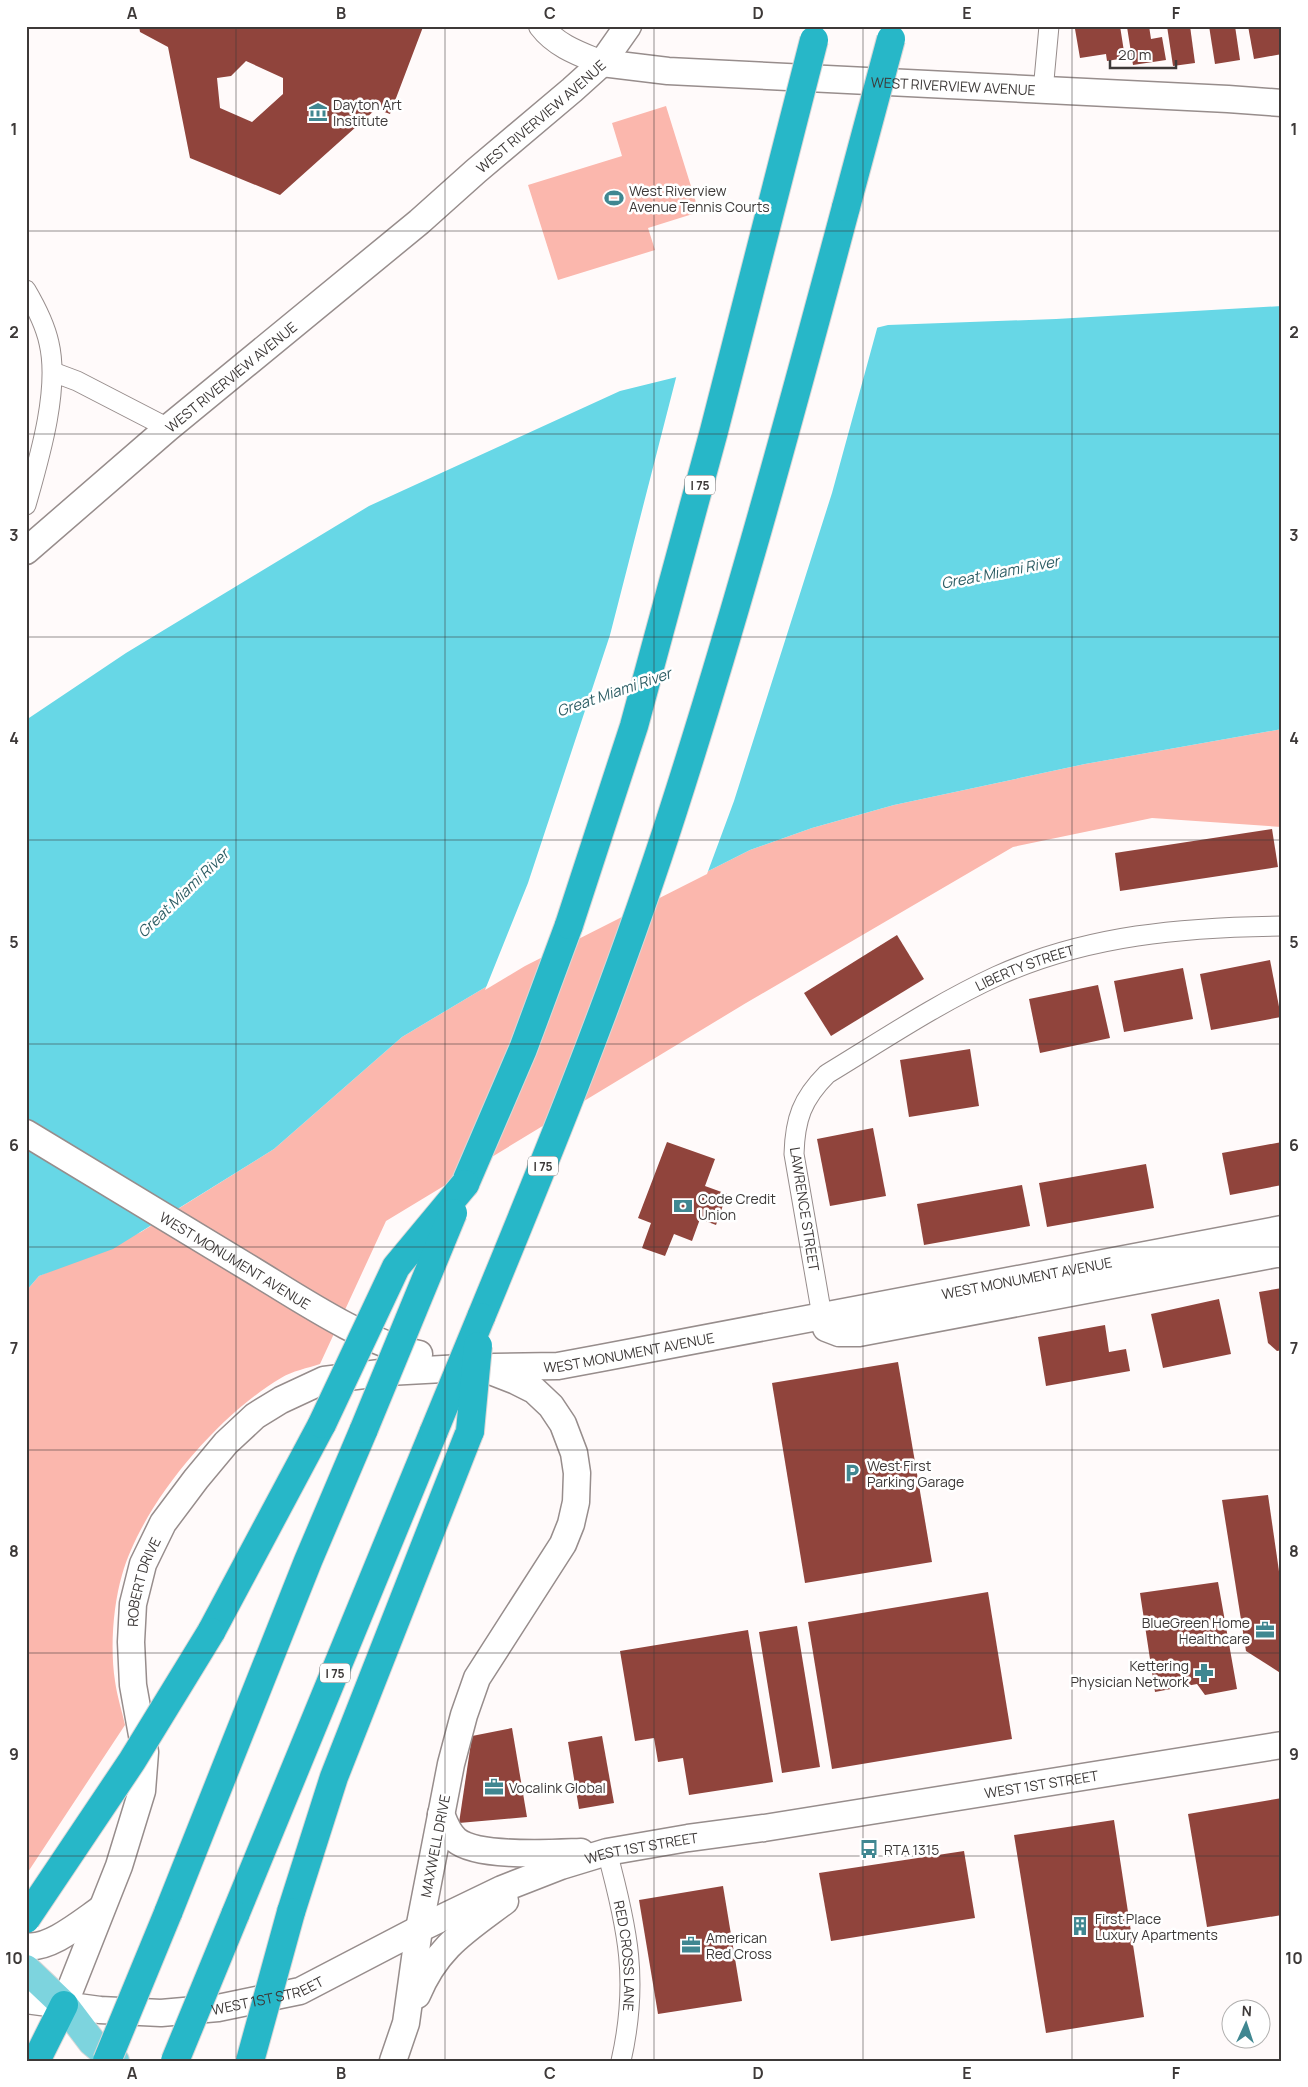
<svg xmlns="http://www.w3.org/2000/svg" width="1308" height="2087" font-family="Manrope,sans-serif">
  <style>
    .green { fill: #fbb7ad }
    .water { fill: #67d7e6 }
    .pier { fill: #fffafa }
    .building { fill: #90443c; fill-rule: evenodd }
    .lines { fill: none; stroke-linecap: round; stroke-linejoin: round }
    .minor-casing { stroke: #978d8c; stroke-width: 21 }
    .tertiary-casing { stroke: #978d8c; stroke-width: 26 }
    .secondary-casing { stroke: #978d8c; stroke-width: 29 }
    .primary-casing { stroke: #d8d7d7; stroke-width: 30 }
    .motorway-casing { stroke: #d8d7d7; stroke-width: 30 }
    .minor { stroke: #fff; stroke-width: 19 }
    .tertiary { stroke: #fff; stroke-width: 24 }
    .secondary { stroke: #fff; stroke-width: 26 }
    .primary { stroke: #7dd4de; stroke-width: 28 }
    .motorway { stroke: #27b7c8; stroke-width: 28 }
    .motorway-bridge-casing { stroke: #d8d7d7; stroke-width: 30; stroke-linecap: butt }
    .motorway-bridge { stroke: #27b7c8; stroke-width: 28 }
    .grid { fill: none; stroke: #3d3938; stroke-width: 1; stroke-opacity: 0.55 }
    .labels { text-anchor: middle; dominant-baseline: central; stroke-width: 5; stroke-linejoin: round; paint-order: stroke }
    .shield { fill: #fff; stroke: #777474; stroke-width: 1 }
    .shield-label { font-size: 12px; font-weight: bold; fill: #3d3938 }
    .street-label { font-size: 14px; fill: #3d3938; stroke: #fff }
    .poi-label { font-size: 14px; fill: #3d3938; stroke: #fff; text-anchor: start }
    .water-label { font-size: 15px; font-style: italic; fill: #2e5e65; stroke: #fff }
    .neatline { fill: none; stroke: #3d3938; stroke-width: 2 }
    .grid-label { font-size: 16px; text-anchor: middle; font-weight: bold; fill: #3d3938 }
  </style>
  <rect width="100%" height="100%" fill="#fffafa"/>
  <g class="green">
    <path d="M 666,106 L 699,212 L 648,228 L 655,250 L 558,280 L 528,185 L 622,156 L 612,123 Z"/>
    <path d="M 1282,729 L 1282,827 L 1152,818 L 1013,847 L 746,1003 L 386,1221 L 320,1364 C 308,1368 292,1371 281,1378 C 218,1415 142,1504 122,1575 C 113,1606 110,1649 115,1681 C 117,1696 122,1711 125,1725 L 26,1875 L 26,1291 L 39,1276 L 141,1232 L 274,1149 L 402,1037 L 524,964 L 750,850 L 812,828 L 894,805 L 1085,764 Z"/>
  </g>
  <path class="water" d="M 1282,306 L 1282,729 L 1085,764 L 894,805 L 812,828 L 750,850 L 524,964 L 402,1037 L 274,1149 L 113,1249 L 39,1276 L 26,1291 L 26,720 L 126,653 L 369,506 L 620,391 L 888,325 L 1056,319 Z"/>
  <path class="pier" d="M 878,325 L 832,493 L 734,801 L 707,874 L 525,966 L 485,990 L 528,883 L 610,635 L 677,374 Z"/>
  <g class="building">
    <path d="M 139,26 L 421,26 L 423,27 L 390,114 L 376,109 L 280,195 L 190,158 L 168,47 L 140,32 ZM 246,61 L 283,78 L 283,94 L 252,122 L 220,108 L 217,78 L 231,76 Z"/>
    <path d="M 1090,26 L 1120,26 L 1125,58 L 1107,61 L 1106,54 L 1080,58 L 1075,29 Z"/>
    <path d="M 1149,26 L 1151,39 L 1162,37 L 1166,60 L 1133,65 L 1127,27 Z"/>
    <path d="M 1167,26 L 1190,26 L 1195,63 L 1173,66 Z"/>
    <path d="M 1209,26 L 1235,26 L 1240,60 L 1215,64 Z"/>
    <path d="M 1248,26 L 1282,26 L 1282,54 L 1254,59 Z"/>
    <path d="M 1272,829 L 1278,867 L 1120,891 L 1115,853 Z"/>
    <path d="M 897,935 L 924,979 L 831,1036 L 804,993 Z"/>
    <path d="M 1270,960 L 1281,1017 L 1211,1030 L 1200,974 Z"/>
    <path d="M 1183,968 L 1193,1019 L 1124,1032 L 1114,981 Z"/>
    <path d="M 1098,985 L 1110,1038 L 1040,1053 L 1029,999 Z"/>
    <path d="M 970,1049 L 979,1106 L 909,1117 L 900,1060 Z"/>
    <path d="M 873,1128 L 886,1196 L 830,1206 L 817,1139 Z"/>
    <path d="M 667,1142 L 715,1159 L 705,1186 L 727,1194 L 716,1225 L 700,1219 L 692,1241 L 674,1234 L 665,1256 L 642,1248 L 651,1223 L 638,1218 Z"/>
    <path d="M 1282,1142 L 1282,1185 L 1230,1195 L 1222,1153 Z"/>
    <path d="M 1146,1164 L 1154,1208 L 1047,1227 L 1039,1183 Z"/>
    <path d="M 1022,1185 L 1030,1226 L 924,1245 L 917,1204 Z"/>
    <path d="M 1282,1288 L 1282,1350 L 1277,1351 L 1268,1343 L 1259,1292 Z"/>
    <path d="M 1219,1299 L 1231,1354 L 1163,1368 L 1151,1314 Z"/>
    <path d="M 1105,1325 L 1109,1352 L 1126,1349 L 1130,1371 L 1046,1386 L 1038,1337 Z"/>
    <path d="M 898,1362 L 932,1562 L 805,1583 L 772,1383 Z"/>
    <path d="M 1268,1495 L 1282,1592 L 1282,1674 L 1246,1651 L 1222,1500 Z"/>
    <path d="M 1218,1582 L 1237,1689 L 1205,1695 L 1197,1684 L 1155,1692 L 1140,1593 Z"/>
    <path d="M 988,1592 L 1012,1739 L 832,1769 L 808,1622 Z"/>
    <path d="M 797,1626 L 820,1767 L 782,1773 L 759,1632 Z"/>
    <path d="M 748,1630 L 773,1782 L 689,1795 L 683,1758 L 658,1762 L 654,1738 L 635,1741 L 620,1651 Z"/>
    <path d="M 512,1728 L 527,1817 L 459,1823 L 472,1736 Z"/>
    <path d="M 602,1736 L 614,1803 L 579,1809 L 568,1742 Z"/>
    <path d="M 1282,1798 L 1282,1915 L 1207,1927 L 1188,1814 Z"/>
    <path d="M 1114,1820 L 1144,2017 L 1046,2033 L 1014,1835 Z"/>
    <path d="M 964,1851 L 975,1918 L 831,1941 L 819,1873 Z"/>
    <path d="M 723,1886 L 742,2001 L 658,2014 L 639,1900 Z"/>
  </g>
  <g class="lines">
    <g class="minor-casing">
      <g id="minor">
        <path d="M 1043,91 L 1049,26"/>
        <path d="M 26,290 C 36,307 45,324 49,343 C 60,390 39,459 26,505"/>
        <path d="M 53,372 L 77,381 L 168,428"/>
        <path id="s1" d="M 822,1316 L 794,1154 C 795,1119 802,1099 827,1074 C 883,1040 938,1003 997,976 C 1087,935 1185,927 1282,926"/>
        <path id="s2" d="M 607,1852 C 628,1929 639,1982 621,2061"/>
      </g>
    </g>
    <g class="tertiary-casing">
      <path id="tertiary" d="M 541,26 C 556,46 580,54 602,63"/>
    </g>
    <g class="secondary-casing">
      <g id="secondary">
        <path id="s3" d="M 602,63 L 668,71 L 1228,99 L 1282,103"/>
        <path id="s4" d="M 26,551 L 168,428 L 419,222 L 476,171 L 572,90 L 602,63 L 628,26"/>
        <path id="s5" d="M 26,1133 C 102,1179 178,1225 254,1271 C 300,1299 367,1344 419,1354"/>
        <path d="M 822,1316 L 826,1328 L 839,1333 L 859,1333 L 1276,1254 L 1282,1254"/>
        <path id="s6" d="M 494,1367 L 558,1366 L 601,1358 L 1282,1229"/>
        <path d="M 441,1814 C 445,1824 448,1833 456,1840 C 478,1858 552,1853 581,1852"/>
        <path d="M 26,1946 C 49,1950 82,1922 101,1909"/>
        <path d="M 417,1995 C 437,1947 465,1931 505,1901"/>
        <path id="s7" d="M 26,2000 L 100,2010 L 161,2013 L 218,2008 L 300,1991 L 419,1929 L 502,1889 L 561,1866 L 607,1852 L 688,1838 L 764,1828 L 1282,1745"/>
        <path id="s8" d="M 64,2005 L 119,1866 L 142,1791 L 145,1752 L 133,1685 L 131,1642 L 133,1604 L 143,1564 L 163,1523 L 196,1479 L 226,1443 L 255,1416 L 281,1400 L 324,1380 L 388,1372 L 480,1367 L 516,1381 L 534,1390 L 551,1406 L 563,1424 L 574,1453 L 577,1473 L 576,1502 L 571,1524 L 563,1544 L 477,1678 L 464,1715 L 451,1764 L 419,1929 L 406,2023 L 393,2061"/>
      </g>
    </g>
    <g class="primary-casing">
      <path id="primary" d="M 26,1969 L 64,2005 L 92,2042 L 115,2061"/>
    </g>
    <g class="motorway-casing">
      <g id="motorway">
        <path d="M 465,1184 L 523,1049 L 569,925"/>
        <path d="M 481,1317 C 550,1150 618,983 673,811 C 737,612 792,409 846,207"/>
        <path d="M 211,1632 L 322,1424"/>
        <path d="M 291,1912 L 334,1777 L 470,1431"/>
        <path d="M 168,1913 L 308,1561 L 364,1429"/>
        <path d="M 235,1915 L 434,1431"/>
        <path d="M 36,2061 L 64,2005"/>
      </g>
    </g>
    <use href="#minor" class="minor"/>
    <use href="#tertiary" class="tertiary"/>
    <use href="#secondary" class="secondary"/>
    <use href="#primary" class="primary"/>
    <use href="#motorway" class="motorway"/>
    <g class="motorway-bridge-casing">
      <g id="motorway-bridge">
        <path d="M 846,207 L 891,39"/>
        <path d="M 569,925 L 634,726 L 714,431 L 814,40"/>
        <path d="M 322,1424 L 396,1267 L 465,1184"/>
        <path d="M 364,1429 L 453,1213"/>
        <path d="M 434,1431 L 481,1317"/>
        <path d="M 470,1431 L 478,1346"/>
        <path d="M 26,1919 L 132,1761 L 211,1632"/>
        <path d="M 107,2061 L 168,1913"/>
        <path d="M 175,2061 L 235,1915"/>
        <path d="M 250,2061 L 291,1912"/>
      </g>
    </g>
    <use href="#motorway-bridge" class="motorway-bridge"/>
  </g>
  <path class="grid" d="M 236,26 L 236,2061M 445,26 L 445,2061M 654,26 L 654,2061M 863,26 L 863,2061M 1072,26 L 1072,2061M 26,231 L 1282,231M 26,434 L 1282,434M 26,637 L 1282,637M 26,840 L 1282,840M 26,1044 L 1282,1044M 26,1247 L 1282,1247M 26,1450 L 1282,1450M 26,1653 L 1282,1653M 26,1856 L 1282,1856"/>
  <defs>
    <g id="museum-bare" transform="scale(1.5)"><path d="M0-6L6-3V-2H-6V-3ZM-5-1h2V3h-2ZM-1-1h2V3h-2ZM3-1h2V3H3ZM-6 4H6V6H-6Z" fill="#408791" stroke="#fff" stroke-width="2.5" paint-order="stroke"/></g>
    <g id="stadium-bare" transform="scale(1.5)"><path d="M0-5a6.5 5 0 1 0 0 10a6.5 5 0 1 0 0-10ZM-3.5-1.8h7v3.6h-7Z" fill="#408791" stroke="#fff" stroke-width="2.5" paint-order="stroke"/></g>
    <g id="bank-bare" transform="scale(1.5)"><path d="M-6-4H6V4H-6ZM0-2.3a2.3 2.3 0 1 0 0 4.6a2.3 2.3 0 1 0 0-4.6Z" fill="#408791" stroke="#fff" stroke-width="2.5" paint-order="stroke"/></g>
    <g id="parking-bare" transform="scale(1.5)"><path d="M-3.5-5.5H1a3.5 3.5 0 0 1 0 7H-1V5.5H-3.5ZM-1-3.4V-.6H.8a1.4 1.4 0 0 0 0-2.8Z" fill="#408791" stroke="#fff" stroke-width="2.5" paint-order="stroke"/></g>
    <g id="office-bare" transform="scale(1.5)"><path d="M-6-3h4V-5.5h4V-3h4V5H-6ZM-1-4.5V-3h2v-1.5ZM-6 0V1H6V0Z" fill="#408791" stroke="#fff" stroke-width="2.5" paint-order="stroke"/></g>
    <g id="pharmacy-bare" transform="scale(1.5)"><path d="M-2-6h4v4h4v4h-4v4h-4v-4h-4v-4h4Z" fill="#408791" stroke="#fff" stroke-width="2.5" paint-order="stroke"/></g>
    <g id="bus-bare" transform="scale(1.5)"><path d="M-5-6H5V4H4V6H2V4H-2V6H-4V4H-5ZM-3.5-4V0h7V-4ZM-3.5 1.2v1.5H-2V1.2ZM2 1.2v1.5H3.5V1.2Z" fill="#408791" stroke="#fff" stroke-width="2.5" paint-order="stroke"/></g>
    <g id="building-bare" transform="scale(1.5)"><path d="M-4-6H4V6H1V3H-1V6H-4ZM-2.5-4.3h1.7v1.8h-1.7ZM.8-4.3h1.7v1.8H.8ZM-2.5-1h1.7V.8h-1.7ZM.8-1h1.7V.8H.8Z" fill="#408791" stroke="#fff" stroke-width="2.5" paint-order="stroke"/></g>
  </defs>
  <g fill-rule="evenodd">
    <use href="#museum-bare" x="318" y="112"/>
    <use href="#stadium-bare" x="614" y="198"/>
    <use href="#bank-bare" x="683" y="1206"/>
    <use href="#parking-bare" x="852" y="1473"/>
    <use href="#office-bare" x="1265" y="1630"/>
    <use href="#pharmacy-bare" x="1204" y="1673"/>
    <use href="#office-bare" x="494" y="1787"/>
    <use href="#bus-bare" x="869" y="1849"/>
    <use href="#building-bare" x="1080" y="1926"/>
    <use href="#office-bare" x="691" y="1945"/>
  </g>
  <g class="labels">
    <g class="shield">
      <rect x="685" y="475.5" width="30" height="19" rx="4"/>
      <rect x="528" y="1156.5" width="30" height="19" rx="4"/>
      <rect x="320" y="1663.5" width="30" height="19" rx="4"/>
    </g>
    <g class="shield-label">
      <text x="700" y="485">I 75</text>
      <text x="543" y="1166">I 75</text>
      <text x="335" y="1673">I 75</text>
    </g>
    <g class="street-label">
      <text stroke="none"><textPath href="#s3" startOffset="352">WEST RIVERVIEW AVENUE</textPath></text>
      <text stroke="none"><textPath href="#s4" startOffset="674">WEST RIVERVIEW AVENUE</textPath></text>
      <text stroke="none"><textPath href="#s4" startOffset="269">WEST RIVERVIEW AVENUE</textPath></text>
      <text stroke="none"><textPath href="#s1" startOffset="479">LIBERTY STREET</textPath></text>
      <text transform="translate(805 1209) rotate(81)">LAWRENCE STREET</text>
      <text stroke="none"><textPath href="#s5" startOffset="245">WEST MONUMENT AVENUE</textPath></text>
      <text stroke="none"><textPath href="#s6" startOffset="541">WEST MONUMENT AVENUE</textPath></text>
      <text stroke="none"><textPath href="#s6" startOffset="136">WEST MONUMENT AVENUE</textPath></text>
      <text stroke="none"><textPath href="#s8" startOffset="440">ROBERT DRIVE</textPath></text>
      <text stroke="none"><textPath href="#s7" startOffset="1054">WEST 1ST STREET</textPath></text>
      <text transform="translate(435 1846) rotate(-79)">MAXWELL DRIVE</text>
      <text stroke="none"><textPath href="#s7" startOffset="649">WEST 1ST STREET</textPath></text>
      <text stroke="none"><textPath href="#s2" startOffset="106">RED CROSS LANE</textPath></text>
      <text stroke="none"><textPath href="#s7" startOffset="244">WEST 1ST STREET</textPath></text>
    </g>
    <g class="poi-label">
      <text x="333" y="104">Dayton Art<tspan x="333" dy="16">Institute</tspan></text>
      <text x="629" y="190">West Riverview<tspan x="629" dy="16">Avenue Tennis Courts</tspan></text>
      <text x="698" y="1198">Code Credit<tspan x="698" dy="16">Union</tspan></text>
      <text x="867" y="1465">West First<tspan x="867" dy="16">Parking Garage</tspan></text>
      <text x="1250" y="1622" text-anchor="end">BlueGreen Home<tspan x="1250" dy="16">Healthcare</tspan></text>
      <text x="1189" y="1665" text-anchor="end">Kettering<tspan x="1189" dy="16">Physician Network</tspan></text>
      <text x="509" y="1787">Vocalink Global</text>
      <text x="884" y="1849">RTA 1315</text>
      <text x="1095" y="1918">First Place<tspan x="1095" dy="16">Luxury Apartments</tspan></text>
      <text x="706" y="1937">American<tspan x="706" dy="16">Red Cross</tspan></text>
    </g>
    <g class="water-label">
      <text transform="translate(1000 572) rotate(-11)">Great Miami River</text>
      <text transform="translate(614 692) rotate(-19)">Great Miami River</text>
      <text transform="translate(183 893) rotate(-44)">Great Miami River</text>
    </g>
  </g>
  <rect width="1308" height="2087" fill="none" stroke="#ffffff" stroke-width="55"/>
  <g transform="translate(1246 2024) rotate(3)"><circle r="24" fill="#ffffff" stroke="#b1b0af"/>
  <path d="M0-4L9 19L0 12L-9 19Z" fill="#408791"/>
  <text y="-8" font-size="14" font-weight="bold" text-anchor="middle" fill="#3d3938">N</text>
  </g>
  <path d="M1110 60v8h66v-8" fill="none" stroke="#3d3938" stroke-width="2.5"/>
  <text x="1118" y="60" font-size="15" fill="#3d3938" stroke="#ffffff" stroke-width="4" paint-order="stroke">20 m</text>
  <rect x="28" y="28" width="1252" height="2032" class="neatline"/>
  <g class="grid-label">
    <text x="132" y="19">A</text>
    <text x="341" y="19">B</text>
    <text x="550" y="19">C</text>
    <text x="758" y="19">D</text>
    <text x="967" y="19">E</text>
    <text x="1176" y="19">F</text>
    <text x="14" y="135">1</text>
    <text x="1294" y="135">1</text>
    <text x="14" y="338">2</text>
    <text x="1294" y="338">2</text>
    <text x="14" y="541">3</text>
    <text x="1294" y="541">3</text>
    <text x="14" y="744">4</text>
    <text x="1294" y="744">4</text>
    <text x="14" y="948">5</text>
    <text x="1294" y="948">5</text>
    <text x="14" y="1151">6</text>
    <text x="1294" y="1151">6</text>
    <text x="14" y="1354">7</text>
    <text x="1294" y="1354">7</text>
    <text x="14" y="1557">8</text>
    <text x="1294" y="1557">8</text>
    <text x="14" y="1760">9</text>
    <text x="1294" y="1760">9</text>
    <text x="14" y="1964">10</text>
    <text x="1294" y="1964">10</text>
    <text x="132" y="2079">A</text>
    <text x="341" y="2079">B</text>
    <text x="550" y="2079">C</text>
    <text x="758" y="2079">D</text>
    <text x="967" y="2079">E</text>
    <text x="1176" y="2079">F</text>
  </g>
</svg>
